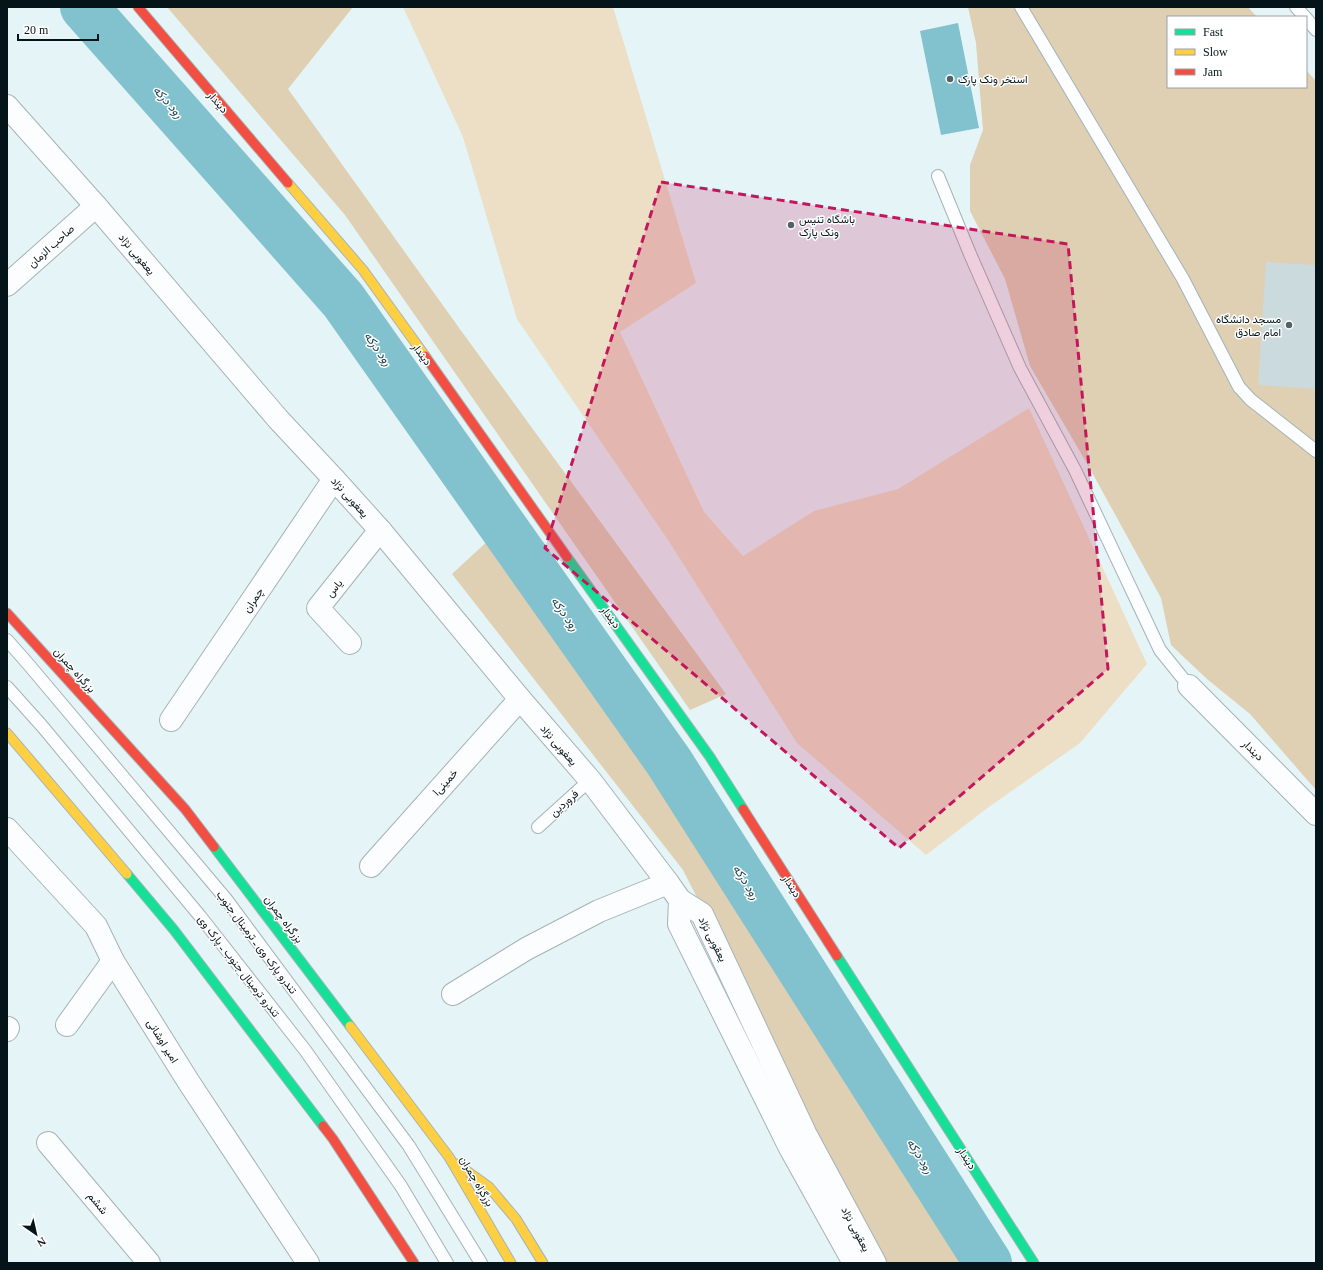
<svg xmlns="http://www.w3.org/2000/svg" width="1323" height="1270" font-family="'Times New Roman',Vazirmatn,serif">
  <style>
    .green { fill: #ecdfc5 }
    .forest { fill: #dfcfb3 }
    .water { fill: #82c2cf }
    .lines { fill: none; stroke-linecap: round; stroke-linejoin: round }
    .river { stroke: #82c2cf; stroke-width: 48 }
    .building { fill: #cbdadd }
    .lane-casing { stroke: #a5b3b6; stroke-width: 14 }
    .street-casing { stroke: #a5b3b6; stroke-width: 24 }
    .fast-casing { stroke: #a5b3b6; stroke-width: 11 }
    .slow-casing { stroke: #a5b3b6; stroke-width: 11 }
    .jam-casing { stroke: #a5b3b6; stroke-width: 11 }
    .lane { stroke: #fbfdfe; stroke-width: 12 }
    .street { stroke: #fbfdfe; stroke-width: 22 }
    .fast { stroke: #16e098; stroke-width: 9 }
    .slow { stroke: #ffcf43; stroke-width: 9 }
    .jam { stroke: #f24e42; stroke-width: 9 }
    .marked { fill: #c2185b; fill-opacity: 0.2; stroke: #c2185b; stroke-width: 3; stroke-dasharray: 8 5; stroke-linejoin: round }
    .poi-dot { fill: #536266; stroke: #fff; stroke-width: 1.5 }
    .labels { text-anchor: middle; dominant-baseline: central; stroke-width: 3; stroke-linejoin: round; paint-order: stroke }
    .poi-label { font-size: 11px; fill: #051418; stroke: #fff; text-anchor: start }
    .street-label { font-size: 11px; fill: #051418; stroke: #fff }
    .water-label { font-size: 12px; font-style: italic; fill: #153c45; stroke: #fff }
  </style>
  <rect width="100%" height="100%" fill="#e5f4f7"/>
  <path class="green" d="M 403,7 L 613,7 L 696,283 L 620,332 L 704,512 L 743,556 L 814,511 L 898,489 L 1029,408 L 1147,664 L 1080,743 L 986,809 L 926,855 L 797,743 L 668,540 L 517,319 L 463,137 Z"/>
  <g class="forest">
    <path d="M 167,7 L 353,7 L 288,89 L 462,332 L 726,694 L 690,710 L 345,215 Z"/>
    <path d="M 968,7 L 1248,7 L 1257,17 L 1168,17 L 1168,87 L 1306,87 L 1306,70 L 1316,81 L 1316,790 L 1250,714 L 1207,679 L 1171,645 L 1161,598 L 1089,467 L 1030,366 L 1005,279 L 970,211 L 970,165 L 983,130 L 976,43 Z"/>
    <path d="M 492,537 L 750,909 L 930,1203 L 970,1263 L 887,1263 L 815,1131 L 683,870 L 452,574 Z"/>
  </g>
  <path class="water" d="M 958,23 L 979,128 L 941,135 L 920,31 Z"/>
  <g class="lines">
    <path class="river" d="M 84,7 L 343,300 L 669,762 L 988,1263"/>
  </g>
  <path class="building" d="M 1266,262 L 1316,265 L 1316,389 L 1258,385 Z"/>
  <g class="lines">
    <g class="lane-casing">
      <g id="lane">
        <path d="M 1021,7 L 1183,279 L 1239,387 L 1251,400 L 1316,451"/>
        <path d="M 1296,7 L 1305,17"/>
        <path d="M 1306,18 L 1316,30"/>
        <path d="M 938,176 L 970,254 L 1020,368 L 1075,470 L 1160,650 L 1189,686"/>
        <path d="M 7,640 L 29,665 L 226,899 L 409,1146 L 481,1263"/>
        <path d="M 7,687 L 42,726 L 200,916 L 305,1050 L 401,1186 L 447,1263"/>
        <path d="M 538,827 L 590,780"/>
      </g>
    </g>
    <g class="street-casing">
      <g id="street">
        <path d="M 7,106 L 96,206 L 278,419 L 334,479 L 380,530 L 520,699 L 590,780 L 668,883 L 680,900 L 702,914 L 806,1135 L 875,1263"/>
        <path d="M 7,285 L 96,206"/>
        <path d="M 350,643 L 318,608 L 380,530"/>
        <path d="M 1189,686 L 1316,814"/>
        <path d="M 171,720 L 334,479"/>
        <path d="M 7,829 L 96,926 L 113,961 L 188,1081 L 308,1263"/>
        <path d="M 371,866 L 520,699"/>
        <path d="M 680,900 L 679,924 L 790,1148 L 854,1263"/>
        <path d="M 453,994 L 526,949 L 599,911 L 668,883"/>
        <path d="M 67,1025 L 113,961"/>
        <path d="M 7,1030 L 8,1028"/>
        <path d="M 48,1143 L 149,1263"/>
      </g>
    </g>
    <g class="fast-casing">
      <g id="fast">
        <path d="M 567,557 L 710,757 L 743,809"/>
        <path d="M 214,847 L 350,1026"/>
        <path d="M 127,874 L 174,930 L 323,1126"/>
        <path d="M 837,956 L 1034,1263"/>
      </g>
    </g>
    <g class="slow-casing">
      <g id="slow">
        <path d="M 288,183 L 363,270 L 425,356"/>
        <path d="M 7,733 L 127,874"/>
        <path d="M 350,1026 L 449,1157 L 511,1263"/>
        <path d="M 457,1164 L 489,1187 L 516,1219 L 543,1263"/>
      </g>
    </g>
    <g class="jam-casing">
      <g id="jam">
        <path d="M 138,7 L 288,183"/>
        <path d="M 425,356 L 567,557"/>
        <path d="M 7,613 L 185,809 L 214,847"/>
        <path d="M 743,809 L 837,956"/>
        <path d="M 323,1126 L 333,1139 L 414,1263"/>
      </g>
    </g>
    <use href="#lane" class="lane"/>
    <use href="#street" class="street"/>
    <use href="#fast" class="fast"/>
    <use href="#slow" class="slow"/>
    <use href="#jam" class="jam"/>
  </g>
  <path class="marked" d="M 661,182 L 1068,244 L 1108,669 L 899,848 L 545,548 Z"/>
  <g class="poi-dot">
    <circle cx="950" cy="79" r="4"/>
    <circle cx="791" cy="225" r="4"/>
    <circle cx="1289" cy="325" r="4"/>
  </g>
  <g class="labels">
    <g class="poi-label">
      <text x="958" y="79">استخر ونک پارک</text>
      <text x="799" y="219">باشگاه تنیس<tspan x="799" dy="13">ونک پارک</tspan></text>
      <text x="1281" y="319" text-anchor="end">مسجد دانشگاه<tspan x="1281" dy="13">امام صادق</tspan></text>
    </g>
    <g class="street-label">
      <text transform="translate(218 102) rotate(49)">دیندار</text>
      <text transform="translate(51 246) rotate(-42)">صاحب الزمان</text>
      <text transform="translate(137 254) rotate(50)">یعغوبی نژاد</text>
      <text transform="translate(422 354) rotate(54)">دیندار</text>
      <text transform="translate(350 497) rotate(48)">یعغوبی نژاد</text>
      <text transform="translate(334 588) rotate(-51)">یاس</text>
      <text transform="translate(253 600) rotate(-56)">چمران</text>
      <text transform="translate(611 617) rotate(54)">دیندار</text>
      <text transform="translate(75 670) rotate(48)">بزرگراه چمران</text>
      <text transform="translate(559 745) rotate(49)">یعغوبی نژاد</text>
      <text transform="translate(1253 750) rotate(45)">دیندار</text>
      <text transform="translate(445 782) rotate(-48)">lخمینی</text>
      <text transform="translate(564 803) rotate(-42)">فروردین</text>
      <text transform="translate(792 886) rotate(58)">دیندار</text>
      <text transform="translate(284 919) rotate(53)">بزرگراه چمران</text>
      <text transform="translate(713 939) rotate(63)">یعقوبی نژاد</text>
      <text transform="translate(257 942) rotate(53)">تندرو پارک وی ـ ترمینال جنوب</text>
      <text transform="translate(239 966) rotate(52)">تندرو ترمینال جنوب ـ پارک وی</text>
      <text transform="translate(163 1041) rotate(58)">امیر اوشانی</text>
      <text transform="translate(967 1158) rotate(57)">دیندار</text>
      <text transform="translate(477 1181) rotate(60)">بزرگراه چمران</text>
      <text transform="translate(98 1203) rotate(50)">ششم</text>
      <text transform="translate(856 1229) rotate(62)">یعقوبی نژاد</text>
    </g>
    <g class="water-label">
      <text transform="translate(168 102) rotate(49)">رود درکه</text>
      <text transform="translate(378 349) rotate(55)">رود درکه</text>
      <text transform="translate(565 614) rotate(55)">رود درکه</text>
      <text transform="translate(746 882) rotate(58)">رود درکه</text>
      <text transform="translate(920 1156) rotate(58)">رود درکه</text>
    </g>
  </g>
  <rect width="1323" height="1270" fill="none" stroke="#051418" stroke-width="16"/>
  <rect x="1167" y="16" width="140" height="72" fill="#ffffff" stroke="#9ba1a3"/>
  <rect x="1175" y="29" width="20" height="6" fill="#16e098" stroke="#9ba1a3"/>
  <text x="1203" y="36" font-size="12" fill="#051418">Fast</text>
  <rect x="1175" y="49" width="20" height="6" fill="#ffcf43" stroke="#9ba1a3"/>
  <text x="1203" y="56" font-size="12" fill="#051418">Slow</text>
  <rect x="1175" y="69" width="20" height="6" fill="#f24e42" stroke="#9ba1a3"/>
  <text x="1203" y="76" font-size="12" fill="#051418">Jam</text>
  <g transform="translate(36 1234) rotate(146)" stroke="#ffffff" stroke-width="3" paint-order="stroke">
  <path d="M0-3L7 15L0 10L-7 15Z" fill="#051418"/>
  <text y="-6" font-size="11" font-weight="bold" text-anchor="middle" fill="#051418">N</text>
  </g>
  <path d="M18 34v6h80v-6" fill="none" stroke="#051418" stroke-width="2"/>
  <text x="24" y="34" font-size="12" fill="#051418" stroke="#ffffff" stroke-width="3" paint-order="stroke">20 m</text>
</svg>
